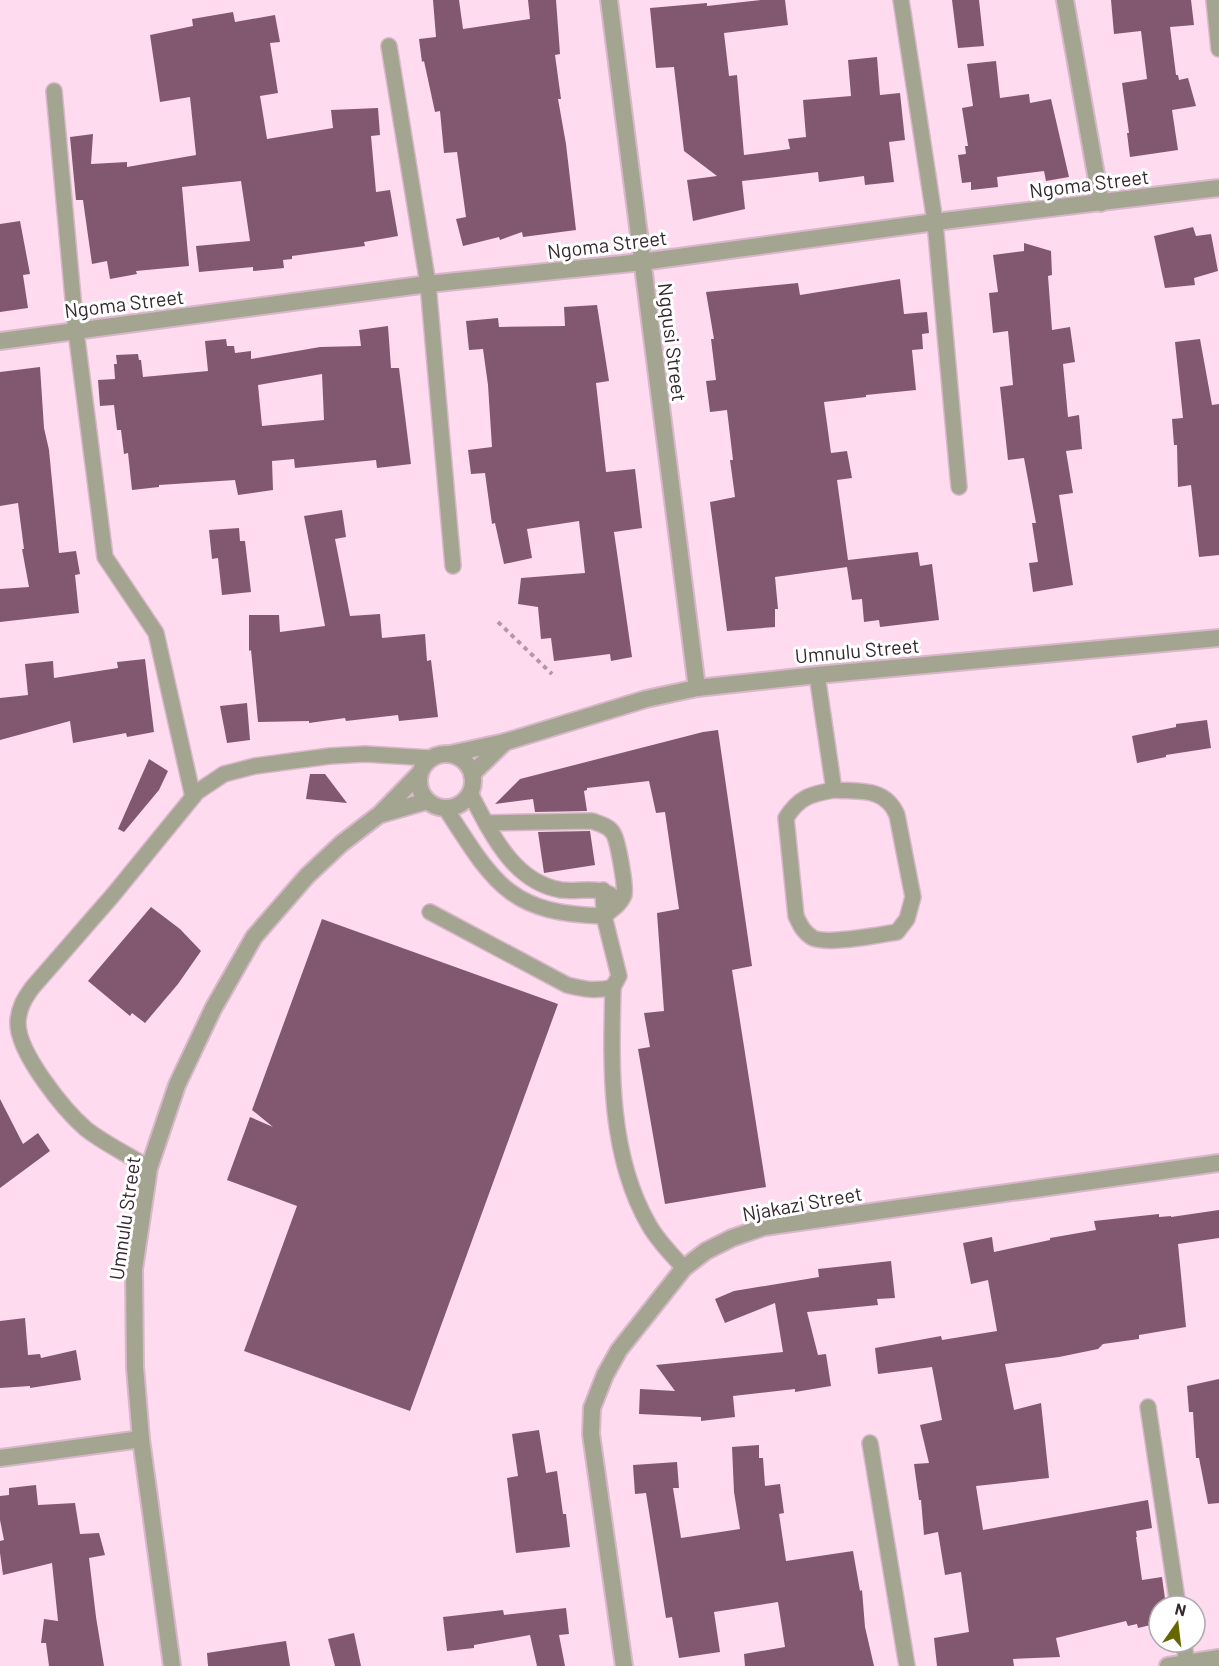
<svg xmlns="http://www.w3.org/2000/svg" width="1219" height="1666" font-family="Barlow,sans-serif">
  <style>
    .building { fill: #815870; fill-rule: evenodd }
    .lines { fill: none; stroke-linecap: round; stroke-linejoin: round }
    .service-casing { stroke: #d7b7c9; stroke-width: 18 }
    .minor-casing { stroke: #d7b7c9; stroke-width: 20 }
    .tertiary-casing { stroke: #d7b7c9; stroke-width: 20 }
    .path { stroke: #b398a7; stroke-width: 4; stroke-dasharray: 4.5 4.5; stroke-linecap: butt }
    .service { stroke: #a3a590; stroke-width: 15 }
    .minor { stroke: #a3a590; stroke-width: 16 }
    .tertiary { stroke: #a3a590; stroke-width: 16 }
    .labels { text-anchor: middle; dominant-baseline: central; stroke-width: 6; stroke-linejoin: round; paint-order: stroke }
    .street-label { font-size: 20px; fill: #35282f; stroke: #fff }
  </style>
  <rect width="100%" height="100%" fill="#ffdbef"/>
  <g class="building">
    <path d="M 433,0 L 459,0 L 463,29 L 530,19 L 528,0 L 556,0 L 560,54 L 555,55 L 561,99 L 558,99 L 566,144 L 576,230 L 523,237 L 522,232 L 500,240 L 499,237 L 463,246 L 456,219 L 466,217 L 457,152 L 444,153 L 440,111 L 435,112 L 424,61 L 422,62 L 419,39 L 436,37 Z"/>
    <path d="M 761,0 L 785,0 L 788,25 L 724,33 L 729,76 L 737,75 L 744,155 L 790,149 L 788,139 L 806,137 L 803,100 L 851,96 L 848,60 L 877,57 L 880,95 L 900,93 L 905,140 L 889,142 L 894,182 L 865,185 L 864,176 L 819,182 L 818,172 L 742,181 L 745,209 L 693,221 L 687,180 L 717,176 L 684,151 L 674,67 L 656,68 L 650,8 L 707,3 L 707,6 Z"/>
    <path d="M 952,0 L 979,0 L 984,46 L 958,48 Z"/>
    <path d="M 1111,0 L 1191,0 L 1194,25 L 1170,27 L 1176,75 L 1178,75 L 1179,80 L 1188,78 L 1196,106 L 1172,110 L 1178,150 L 1130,157 L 1127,133 L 1129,133 L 1122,83 L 1147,79 L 1141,31 L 1114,34 Z"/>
    <path d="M 233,12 L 235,22 L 275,15 L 280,42 L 270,43 L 278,93 L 260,96 L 267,139 L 333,128 L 331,110 L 378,108 L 380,135 L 371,136 L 376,192 L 390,190 L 398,236 L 364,242 L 365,246 L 292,256 L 292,259 L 283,260 L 284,268 L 253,271 L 253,267 L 199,272 L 196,246 L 250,241 L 241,181 L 182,187 L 189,266 L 136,271 L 137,274 L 110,279 L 107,261 L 92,264 L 83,200 L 76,200 L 70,137 L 93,134 L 91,164 L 127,162 L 127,167 L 196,155 L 190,97 L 160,102 L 150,35 L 193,26 L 192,19 Z"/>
    <path d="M 996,61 L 1000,98 L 1029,94 L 1030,103 L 1051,99 L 1069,177 L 1046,181 L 1044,171 L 997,177 L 998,187 L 971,190 L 971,182 L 962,183 L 958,155 L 966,154 L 965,146 L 968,146 L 962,108 L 973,106 L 967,64 Z"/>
    <path d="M 20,221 L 30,274 L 23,275 L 28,308 L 0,312 L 0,224 Z"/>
    <path d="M 1193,227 L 1196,236 L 1211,234 L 1218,271 L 1194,278 L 1195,285 L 1165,288 L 1154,236 Z"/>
    <path d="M 1024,243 L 1051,251 L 1052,275 L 1048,276 L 1052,330 L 1070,327 L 1075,362 L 1063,364 L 1068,417 L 1079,415 L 1082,449 L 1066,451 L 1073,493 L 1059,495 L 1073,585 L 1033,592 L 1029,563 L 1038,562 L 1032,523 L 1036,523 L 1024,458 L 1008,460 L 1000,387 L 1013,385 L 1008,331 L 993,333 L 989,293 L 998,292 L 993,255 L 1024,251 Z"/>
    <path d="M 900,279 L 904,314 L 927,312 L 929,333 L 922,334 L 923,349 L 912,350 L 916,390 L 866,395 L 866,397 L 824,402 L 831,453 L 847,451 L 852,478 L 837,480 L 848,560 L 918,552 L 920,566 L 932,564 L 939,620 L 880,627 L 879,620 L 864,622 L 862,599 L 852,600 L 847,567 L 775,577 L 778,609 L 775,609 L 775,627 L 727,631 L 710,502 L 735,497 L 730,460 L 733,460 L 727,410 L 710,412 L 706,381 L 716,380 L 711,339 L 714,339 L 706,292 L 798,283 L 800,295 Z"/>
    <path d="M 597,305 L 609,381 L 596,383 L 606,472 L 635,469 L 642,528 L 614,532 L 632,657 L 611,661 L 610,654 L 554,661 L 551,638 L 541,639 L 538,607 L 518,604 L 521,578 L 585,573 L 579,521 L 527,529 L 532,558 L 504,564 L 495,523 L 492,524 L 485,473 L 471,474 L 468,450 L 492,447 L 488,385 L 483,349 L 469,350 L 466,321 L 498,318 L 499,327 L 565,326 L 564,307 Z"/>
    <path d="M 388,326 L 391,368 L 399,368 L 411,464 L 377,468 L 376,460 L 295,468 L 294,459 L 272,461 L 273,490 L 238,495 L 235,480 L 159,485 L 159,487 L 132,490 L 128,453 L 124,454 L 121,430 L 117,430 L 114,405 L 100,406 L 98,380 L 115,379 L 114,364 L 117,364 L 116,355 L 138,354 L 139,360 L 141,360 L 143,377 L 208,371 L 205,341 L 226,339 L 227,346 L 234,346 L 235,353 L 251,351 L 251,359 L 320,347 L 361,346 L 359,330 ZM 322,374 L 324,420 L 262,426 L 258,385 Z"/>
    <path d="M 1200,339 L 1212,405 L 1219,404 L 1219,555 L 1199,557 L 1191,485 L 1178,487 L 1177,445 L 1174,445 L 1172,419 L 1183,418 L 1175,342 Z"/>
    <path d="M 40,367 L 44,428 L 49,450 L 59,553 L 76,551 L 80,574 L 75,575 L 79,613 L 0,622 L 0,589 L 29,587 L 22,549 L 24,549 L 18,503 L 0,506 L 0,372 Z"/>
    <path d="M 342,510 L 346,537 L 335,539 L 350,616 L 380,614 L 382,638 L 425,634 L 427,661 L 431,660 L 438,717 L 399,721 L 398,715 L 346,721 L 345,718 L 309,723 L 309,721 L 258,722 L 251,650 L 249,651 L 249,615 L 279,615 L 280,632 L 325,626 L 304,516 Z"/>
    <path d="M 239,528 L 240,541 L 245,541 L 251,592 L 222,595 L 218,558 L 212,559 L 209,530 Z"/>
    <path d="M 145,659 L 154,732 L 127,737 L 126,733 L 73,743 L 70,721 L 0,740 L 0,698 L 28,695 L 25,664 L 53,661 L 54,678 L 118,668 L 117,662 Z"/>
    <path d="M 247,703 L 250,740 L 227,743 L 220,706 Z"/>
    <path d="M 1207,720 L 1211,748 L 1166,755 L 1166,757 L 1137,763 L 1132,736 L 1176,727 L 1176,724 Z"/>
    <path d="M 718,730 L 752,966 L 732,970 L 766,1187 L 665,1204 L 638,1049 L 650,1047 L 644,1013 L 664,1011 L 657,913 L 679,909 L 665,812 L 656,813 L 649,781 L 587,788 L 587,790 L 584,791 L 587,811 L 535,812 L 533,799 L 495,804 L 520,779 L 703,732 Z"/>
    <path d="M 149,759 L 168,771 L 159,790 L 124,832 L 118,829 Z"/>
    <path d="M 310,774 L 325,774 L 347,803 L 306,799 Z"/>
    <path d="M 590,831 L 595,865 L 544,873 L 538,832 Z"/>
    <path d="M 151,907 L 180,929 L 201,951 L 178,984 L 145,1023 L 132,1013 L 130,1016 L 88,981 Z"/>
    <path d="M 322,919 L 558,1004 L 410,1411 L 244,1351 L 297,1206 L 227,1180 L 250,1117 L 273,1127 L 252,1110 Z"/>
    <path d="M 0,1099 L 23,1144 L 38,1133 L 50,1151 L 0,1188 Z"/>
    <path d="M 1219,1210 L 1219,1238 L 1178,1244 L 1186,1327 L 1139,1335 L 1139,1339 L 1103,1344 L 1098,1349 L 1059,1357 L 1005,1364 L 1014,1410 L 1041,1403 L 1049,1478 L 976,1486 L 983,1530 L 1148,1500 L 1152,1528 L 1136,1531 L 1137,1537 L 1136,1537 L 1142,1580 L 1162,1577 L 1166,1606 L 1159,1606 L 1159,1623 L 1138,1628 L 1137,1624 L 1128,1626 L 1126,1621 L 1056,1638 L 1060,1657 L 1013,1659 L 1014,1666 L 937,1666 L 934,1638 L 969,1632 L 961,1572 L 945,1575 L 938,1532 L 924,1535 L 921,1500 L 919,1500 L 914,1464 L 929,1463 L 920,1425 L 942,1420 L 932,1367 L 878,1374 L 875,1348 L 941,1336 L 942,1340 L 997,1331 L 988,1280 L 971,1284 L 963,1243 L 992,1237 L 994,1252 L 1050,1240 L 1050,1238 L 1096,1230 L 1094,1221 L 1159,1214 L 1159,1217 L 1171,1216 L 1171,1217 Z"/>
    <path d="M 891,1261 L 895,1298 L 877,1299 L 878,1305 L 807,1312 L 818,1355 L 826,1354 L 831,1386 L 795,1392 L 795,1389 L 733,1396 L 735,1417 L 701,1421 L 701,1417 L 639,1414 L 640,1389 L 675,1391 L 656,1365 L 783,1352 L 775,1303 L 725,1323 L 715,1299 L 734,1291 L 819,1277 L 818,1269 Z"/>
    <path d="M 25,1318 L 28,1355 L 40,1354 L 41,1358 L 76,1350 L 81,1380 L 30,1388 L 30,1386 L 0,1388 L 0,1321 Z"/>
    <path d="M 1219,1379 L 1219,1503 L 1208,1504 L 1199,1458 L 1196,1458 L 1193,1412 L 1189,1412 L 1187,1386 Z"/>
    <path d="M 539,1430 L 546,1473 L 557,1471 L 563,1514 L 566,1514 L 570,1547 L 516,1553 L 507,1478 L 518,1476 L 512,1434 Z"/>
    <path d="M 759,1445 L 759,1458 L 763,1458 L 765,1486 L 780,1484 L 784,1513 L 779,1514 L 786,1561 L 853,1551 L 860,1591 L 862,1590 L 865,1627 L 874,1666 L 745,1666 L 744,1654 L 785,1647 L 778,1602 L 714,1612 L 720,1652 L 679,1658 L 672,1617 L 666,1618 L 646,1493 L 635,1494 L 633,1465 L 677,1462 L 679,1488 L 673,1488 L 681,1538 L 740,1529 L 734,1492 L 732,1447 Z"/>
    <path d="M 36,1485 L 38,1505 L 75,1503 L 80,1534 L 99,1533 L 105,1555 L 89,1558 L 96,1617 L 104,1666 L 49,1666 L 46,1643 L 41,1643 L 44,1619 L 58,1621 L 52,1563 L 3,1575 L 0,1553 L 0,1541 L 4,1540 L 0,1520 L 0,1496 L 9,1495 L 9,1488 Z"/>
    <path d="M 566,1608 L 569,1634 L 559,1635 L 565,1666 L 537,1666 L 530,1635 L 474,1645 L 474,1648 L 447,1651 L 443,1617 L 503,1610 L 504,1615 Z"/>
    <path d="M 354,1633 L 361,1666 L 335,1666 L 328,1639 Z"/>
    <path d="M 286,1641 L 290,1666 L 208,1666 L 207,1653 Z"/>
  </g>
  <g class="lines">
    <g class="service-casing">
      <g id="service">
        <path d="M 901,0 L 935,222 L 959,487"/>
        <path d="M 1214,0 L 1219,49"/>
        <path d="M 389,46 L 428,284 L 453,566"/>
        <path d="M 54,91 L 76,331 L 105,557 L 156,633 L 193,797"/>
        <path d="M 817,675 L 834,790 C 811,794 799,797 786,818 L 796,916 C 800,925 804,933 813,938 C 829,945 879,935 897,932 L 907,919 L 913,897 L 897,815 C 885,787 860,792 834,790"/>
        <path d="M 470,793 C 491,833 513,882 561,890 C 578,892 596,886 611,895"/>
        <path d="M 446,809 C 494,883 509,914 604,916 C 611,910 621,904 624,895 C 626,887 618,840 613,833 C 609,826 600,824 592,821 L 486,823"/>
        <path d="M 430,912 L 567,985 C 583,989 597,992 613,987 L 619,976 L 604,916 L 603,890"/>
        <path d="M 613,987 C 611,1066 608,1154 649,1225 C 658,1241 672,1255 684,1268"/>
        <path d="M 149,1168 C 129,1155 105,1144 86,1129 C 64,1110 16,1051 18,1021 C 19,1008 24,999 32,988 L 113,895 L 197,792 L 224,774 L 255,766 L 330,756 L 365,754 L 431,758"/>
        <path d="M 1148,1407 L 1178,1606"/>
        <path d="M 870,1443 L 907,1666"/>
        <path d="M 1184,1642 L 1187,1666"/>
      </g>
    </g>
    <g class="minor-casing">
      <g id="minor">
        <path d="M 609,0 L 697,688"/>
        <path d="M 1065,0 L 1101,203"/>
        <path d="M 0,341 L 428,284 L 642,262 L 935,222 L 1219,188"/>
        <path d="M 0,1458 L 141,1439"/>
        <path d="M 624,1666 L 591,1434 L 592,1408 L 605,1375 L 619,1350 L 684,1268 L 706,1251 L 732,1238 L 764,1227 L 1219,1163"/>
        <path d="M 1168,1666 L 1219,1658"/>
      </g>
    </g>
    <g class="tertiary-casing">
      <g id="tertiary">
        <circle cx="446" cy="781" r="27"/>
        <path d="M 450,754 L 505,742 L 646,699 L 697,688 L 817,675 L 1219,638"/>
        <path d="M 472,774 L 505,742"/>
        <path d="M 382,814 L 427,801"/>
        <path d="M 172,1666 L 141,1439 L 135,1367 L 134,1269 L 149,1168 L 177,1085 L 213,1009 L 254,937 L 307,876 L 341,844 L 380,814 L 419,774"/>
      </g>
    </g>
    <path class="path" d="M 498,622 L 552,674"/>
    <use href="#service" class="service"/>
    <use href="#minor" class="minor"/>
    <use href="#tertiary" class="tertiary"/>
  </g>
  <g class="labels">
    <g class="street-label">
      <text transform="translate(1089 183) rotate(-7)">Ngoma Street</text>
      <text transform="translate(607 244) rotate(-7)">Ngoma Street</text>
      <text transform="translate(124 303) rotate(-7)">Ngoma Street</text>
      <text transform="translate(673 342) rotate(83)">Ngqusi Street</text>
      <text transform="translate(857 650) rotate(-5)">Umnulu Street</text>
      <text transform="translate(802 1203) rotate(-10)">Njakazi Street</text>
      <text transform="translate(124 1218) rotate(-82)">Umnulu Street</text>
    </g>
  </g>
  <g transform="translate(1177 1624) rotate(14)"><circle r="28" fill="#ffffff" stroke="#aea9ac" stroke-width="1.5"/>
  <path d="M0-4.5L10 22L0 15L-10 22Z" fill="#676702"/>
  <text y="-9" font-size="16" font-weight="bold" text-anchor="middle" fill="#35282f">N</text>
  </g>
</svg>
